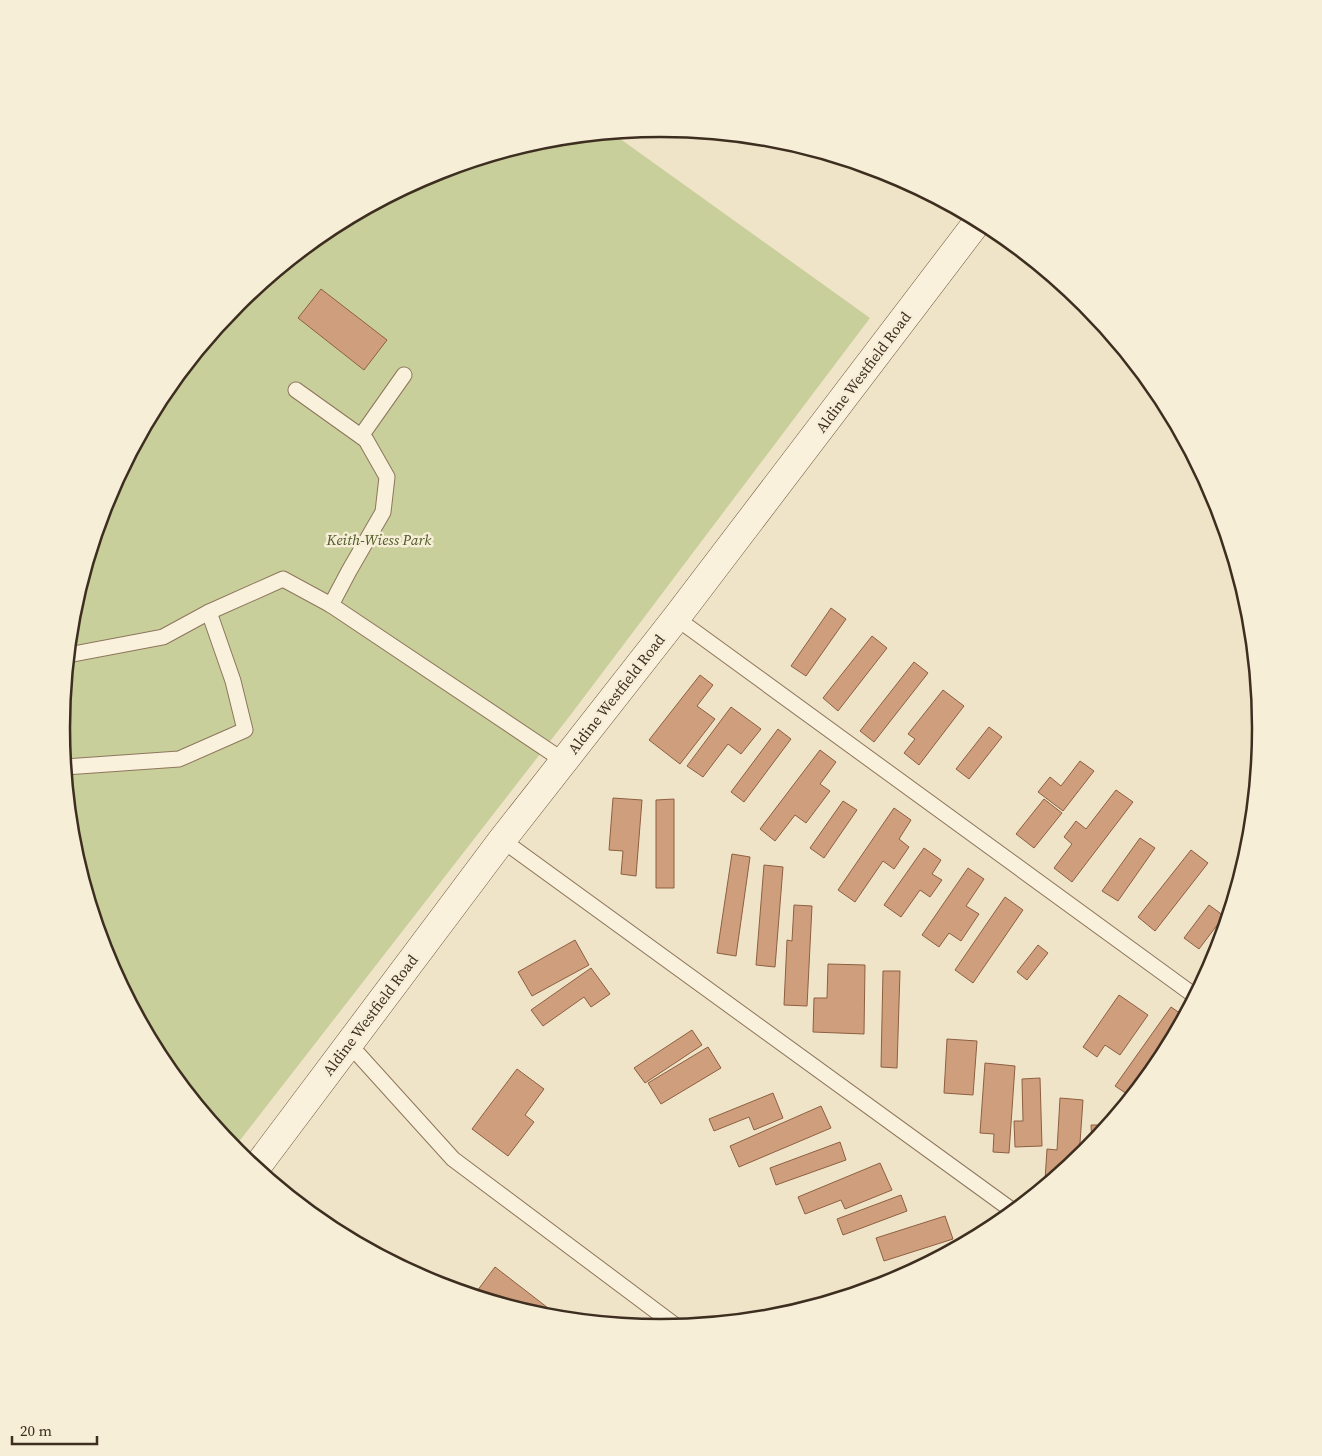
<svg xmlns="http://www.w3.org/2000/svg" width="1322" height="1456" font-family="'Source Serif 4',serif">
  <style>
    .green { fill: #c9cf9b }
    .building { fill: #cf9f7d; stroke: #8d5f41 }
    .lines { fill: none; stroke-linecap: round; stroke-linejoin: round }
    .lane-casing { stroke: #8d765c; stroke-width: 17 }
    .secondary-casing { stroke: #6f573f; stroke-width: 29 }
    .lane { stroke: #faf1dc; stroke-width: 15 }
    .secondary { stroke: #faf1dc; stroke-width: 28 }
    .labels { text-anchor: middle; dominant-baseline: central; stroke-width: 5; stroke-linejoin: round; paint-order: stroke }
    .street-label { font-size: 15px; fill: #3d2e20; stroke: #f7eed8 }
    .park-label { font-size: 15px; font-style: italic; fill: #4d5a26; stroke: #f7eed8 }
    .rim { fill: none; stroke: #3d2e20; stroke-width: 2.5 }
  </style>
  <rect width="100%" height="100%" fill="#f0e4c8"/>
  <path class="green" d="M 612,133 L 870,318 L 572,713 L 234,1148 L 162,1061 L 107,957 L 73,845 L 61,728 L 73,611 L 107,498 L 162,395 L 213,333 L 237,304 L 328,229 L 432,174 L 544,140 Z"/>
  <g class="building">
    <path d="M 321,289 L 387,340 L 364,370 L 298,318 Z"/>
    <path d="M 831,608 L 846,619 L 806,676 L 791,666 Z"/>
    <path d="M 872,636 L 887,648 L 838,711 L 823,698 Z"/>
    <path d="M 914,662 L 928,673 L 874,742 L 860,731 Z"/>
    <path d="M 700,675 L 713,685 L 697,706 L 715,719 L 680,764 L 649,740 Z"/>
    <path d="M 943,690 L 964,706 L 919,765 L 904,753 L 915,739 L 908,734 Z"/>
    <path d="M 731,707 L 761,729 L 741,754 L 728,744 L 703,777 L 687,766 Z"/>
    <path d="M 989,727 L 1002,737 L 969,779 L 956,769 Z"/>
    <path d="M 778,729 L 791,739 L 744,802 L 731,792 Z"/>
    <path d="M 820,750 L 836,762 L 820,784 L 830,791 L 806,823 L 795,815 L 775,841 L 760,829 Z"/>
    <path d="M 1080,761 L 1094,771 L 1063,811 L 1038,792 L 1050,777 L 1061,786 Z"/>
    <path d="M 1116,790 L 1133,802 L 1072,882 L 1054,868 L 1072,844 L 1064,837 L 1076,821 L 1086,829 Z"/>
    <path d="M 613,798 L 642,800 L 636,876 L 621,874 L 623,851 L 609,850 Z"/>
    <path d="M 674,799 L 674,888 L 656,888 L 656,800 Z"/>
    <path d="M 1044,799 L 1062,813 L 1034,848 L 1016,834 Z"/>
    <path d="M 843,801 L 857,810 L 824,858 L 810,848 Z"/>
    <path d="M 894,808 L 911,820 L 899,839 L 909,847 L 894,869 L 883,861 L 855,902 L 838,890 Z"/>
    <path d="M 1140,838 L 1155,848 L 1118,901 L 1102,891 Z"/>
    <path d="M 924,848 L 941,860 L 932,874 L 942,880 L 930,897 L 920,890 L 901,917 L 884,905 Z"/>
    <path d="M 1191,850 L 1208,863 L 1155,931 L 1138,917 Z"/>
    <path d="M 732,854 L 750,857 L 736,956 L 717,953 Z"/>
    <path d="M 764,865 L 783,867 L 775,967 L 756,965 Z"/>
    <path d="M 968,868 L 984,879 L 966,906 L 979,914 L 961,941 L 949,933 L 939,947 L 922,935 Z"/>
    <path d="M 1005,897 L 1023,910 L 973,983 L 955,970 Z"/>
    <path d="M 794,905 L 812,906 L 807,1006 L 784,1005 L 787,940 L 792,941 Z"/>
    <path d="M 1209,905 L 1224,916 L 1199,949 L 1184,938 Z"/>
    <path d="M 575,940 L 589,965 L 532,996 L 518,972 Z"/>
    <path d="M 1038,945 L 1048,953 L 1027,980 L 1017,972 Z"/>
    <path d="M 828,964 L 865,965 L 864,1034 L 813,1032 L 814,998 L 827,998 Z"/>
    <path d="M 591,968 L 610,994 L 591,1007 L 584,997 L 543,1026 L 531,1010 Z"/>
    <path d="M 883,971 L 900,971 L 897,1068 L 881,1067 Z"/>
    <path d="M 1119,995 L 1148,1015 L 1120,1055 L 1105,1045 L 1097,1057 L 1083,1047 Z"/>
    <path d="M 1171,1007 L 1184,1016 L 1160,1061 L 1145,1080 L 1143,1078 L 1130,1096 L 1115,1086 Z"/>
    <path d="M 692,1030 L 702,1045 L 645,1083 L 634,1068 Z"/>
    <path d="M 947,1039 L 977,1041 L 973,1095 L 944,1093 Z"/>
    <path d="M 708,1047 L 721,1068 L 661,1104 L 648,1083 Z"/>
    <path d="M 985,1063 L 1015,1066 L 1009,1153 L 993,1152 L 994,1134 L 980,1133 Z"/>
    <path d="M 517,1069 L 544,1089 L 525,1115 L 534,1122 L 508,1156 L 472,1129 Z"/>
    <path d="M 1040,1078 L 1042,1146 L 1015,1147 L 1014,1121 L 1023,1121 L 1022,1079 Z"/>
    <path d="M 773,1093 L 783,1118 L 754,1130 L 749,1117 L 714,1131 L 709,1119 Z"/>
    <path d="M 1060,1098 L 1083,1100 L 1079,1157 L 1051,1180 L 1045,1180 L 1047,1149 L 1057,1150 Z"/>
    <path d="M 821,1106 L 831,1128 L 739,1167 L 730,1146 Z"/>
    <path d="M 1091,1125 L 1108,1125 L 1092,1144 Z"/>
    <path d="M 840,1142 L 846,1160 L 776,1185 L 770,1168 Z"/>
    <path d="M 880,1163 L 892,1190 L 845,1209 L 841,1200 L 805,1214 L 798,1197 Z"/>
    <path d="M 901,1195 L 907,1211 L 843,1235 L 837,1219 Z"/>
    <path d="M 945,1216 L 953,1239 L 884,1261 L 876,1238 Z"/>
    <path d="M 495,1267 L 561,1318 L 544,1316 L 474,1295 Z"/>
  </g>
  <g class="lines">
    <g class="lane-casing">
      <g id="lane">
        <path d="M 296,390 L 366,440 L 387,477 L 383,512 L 349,571 L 331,605"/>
        <path d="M 361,436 L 404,375"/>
        <path d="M 676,618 L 1195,996"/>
        <path d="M 68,655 L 163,637 L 209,612 L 283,579 L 331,605 L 564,761"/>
        <path d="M 65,767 L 179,759 L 245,730 L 233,681 L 209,612"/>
        <path d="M 502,840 L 1013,1211"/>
        <path d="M 349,1044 L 453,1159 L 676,1326"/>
      </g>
    </g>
    <g class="secondary-casing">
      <path id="secondary" d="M 256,1168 L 502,840 L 676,618 L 978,221"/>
    </g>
    <use href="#lane" class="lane"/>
    <use href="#secondary" class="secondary"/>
  </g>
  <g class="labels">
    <g class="street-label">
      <text transform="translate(863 372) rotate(-53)">Aldine Westfield Road</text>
      <text transform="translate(616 694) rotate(-52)">Aldine Westfield Road</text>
      <text transform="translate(370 1015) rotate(-53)">Aldine Westfield Road</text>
    </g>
    <g class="park-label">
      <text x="379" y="539">Keith-Wiess Park</text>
    </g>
  </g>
  <path d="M0 0H1322V1456H0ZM70 728a591 591 0 1 1 1182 0a591 591 0 1 1-1182 0Z" fill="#f7eed8" fill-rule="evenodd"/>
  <path class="rim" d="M70 728a591 591 0 1 1 1182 0a591 591 0 1 1-1182 0Z"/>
  <path d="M12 1436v8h85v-8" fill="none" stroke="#3d2e20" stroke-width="2.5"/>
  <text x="20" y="1436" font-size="15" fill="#3d2e20" stroke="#f7eed8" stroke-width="4" paint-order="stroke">20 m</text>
</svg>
